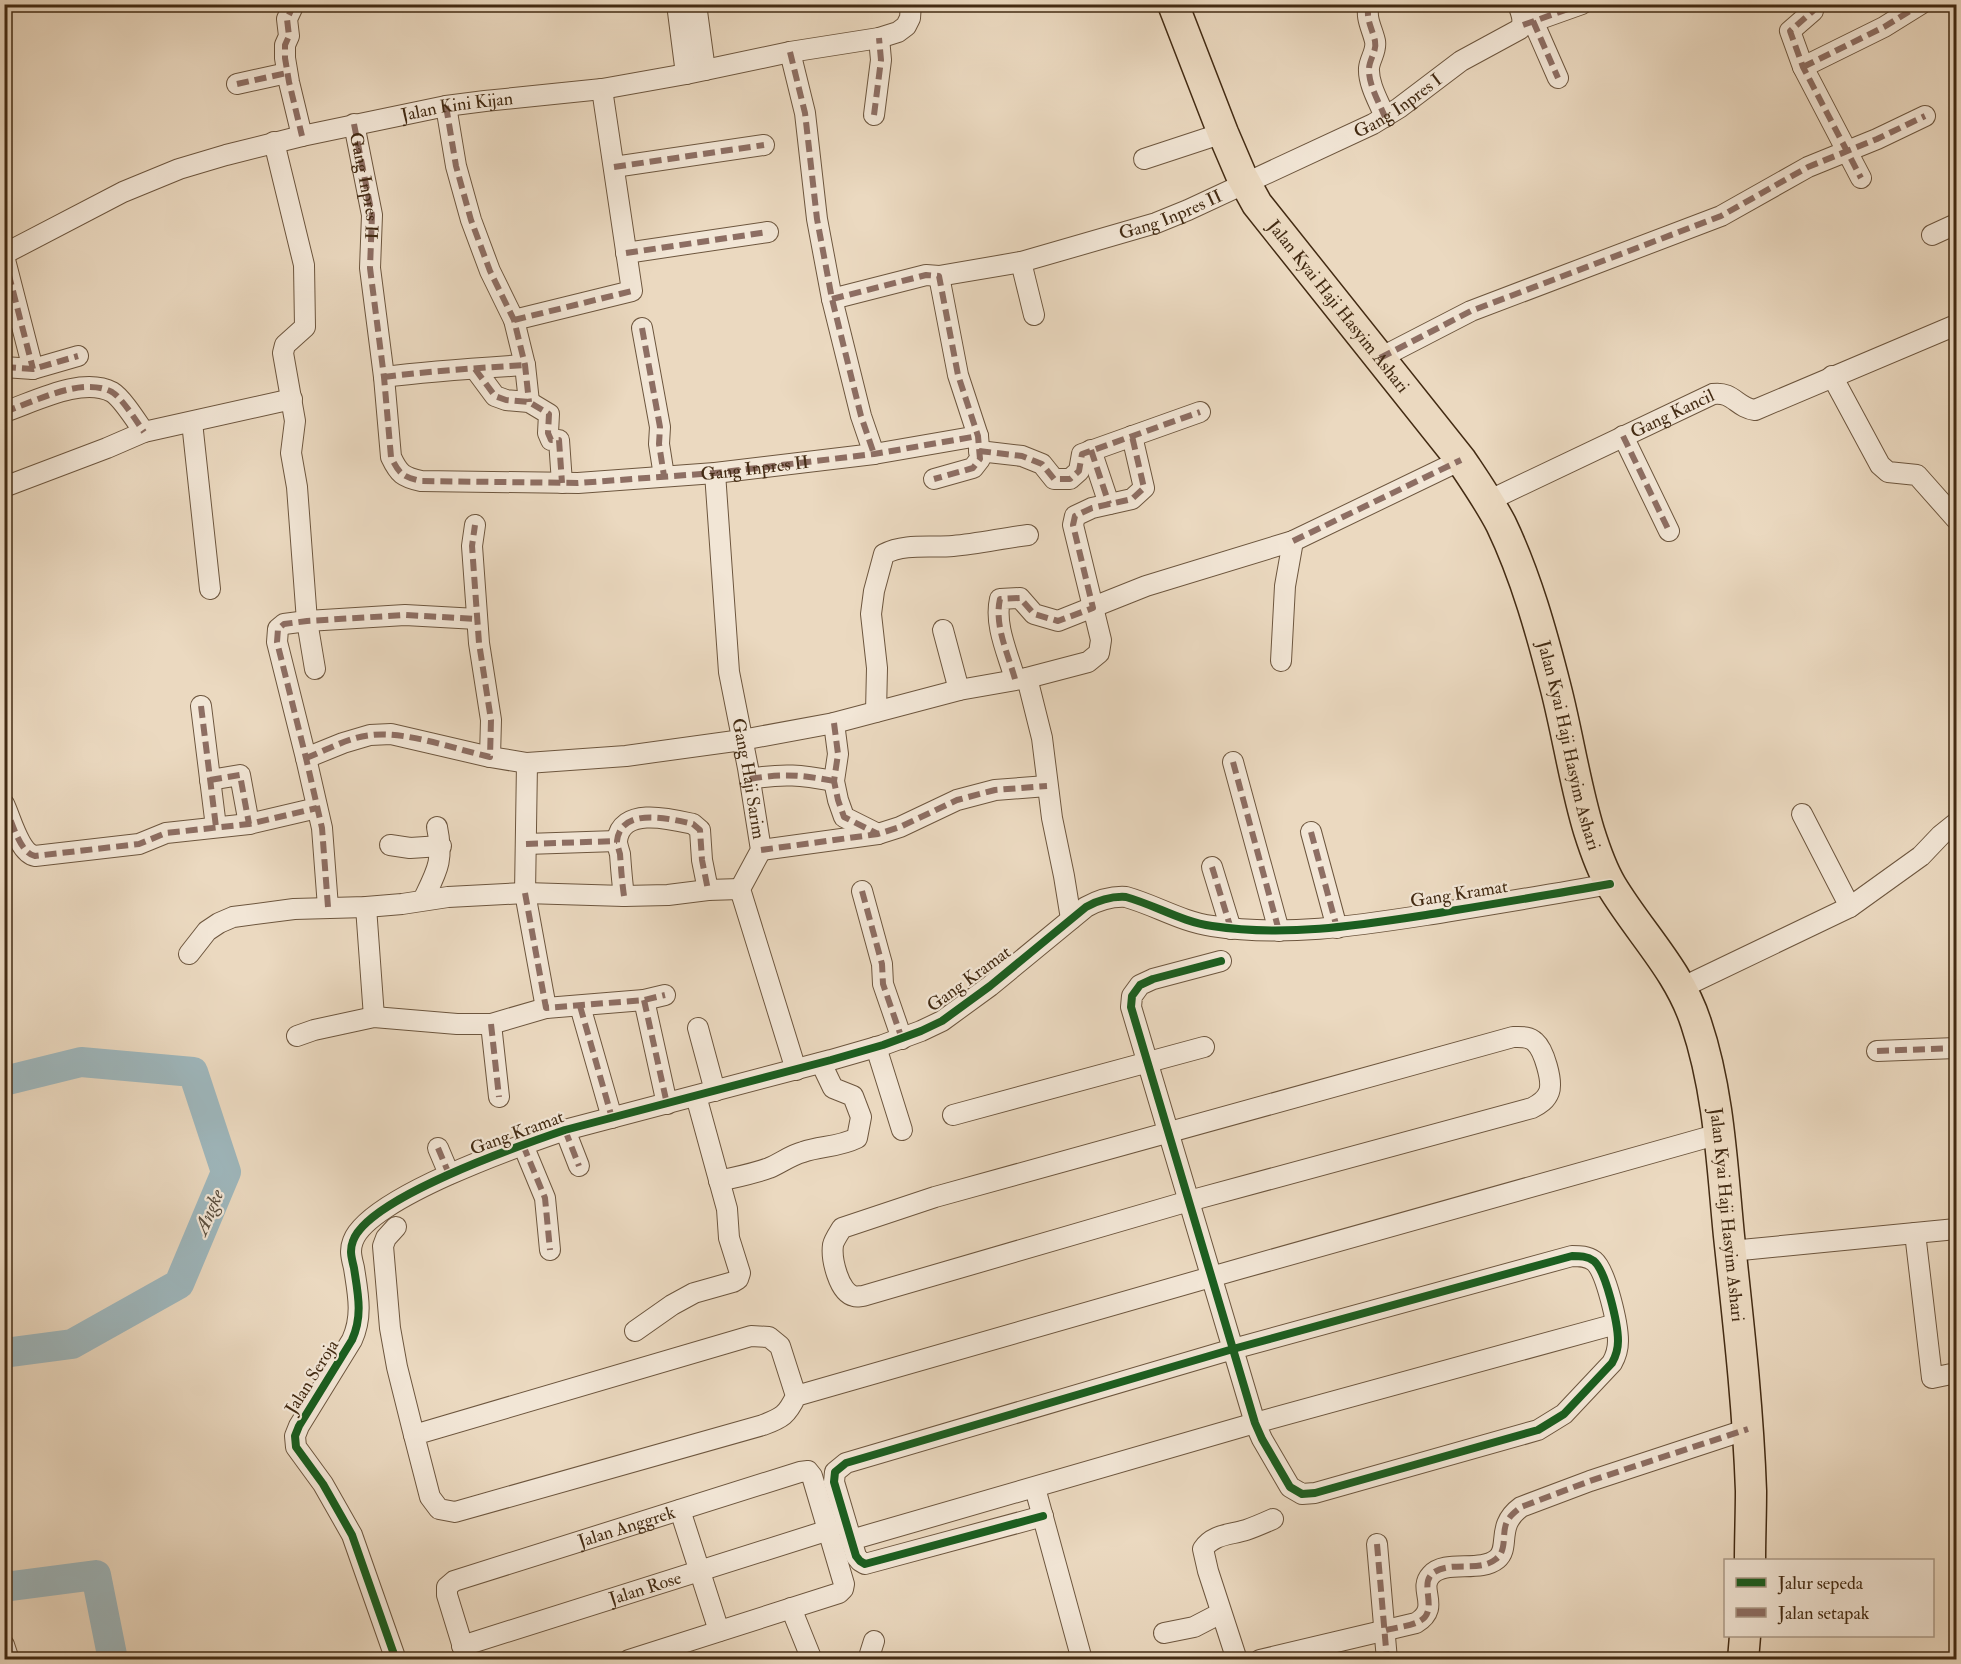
<svg xmlns="http://www.w3.org/2000/svg" width="1961" height="1664" font-family="'IM FELL Double Pica',serif">
  <style>
    .lines { fill: none; stroke-linecap: round; stroke-linejoin: round }
    .river { stroke: #9eb7bd; stroke-width: 30 }
    .street-casing { stroke: #6d563e; stroke-width: 22 }
    .primary-casing { stroke: #432b13; stroke-width: 33 }
    .street { stroke: #f2e6d6; stroke-width: 20 }
    .primary { stroke: #ebd9c0; stroke-width: 30 }
    .quiet { stroke: #8d6e63; stroke-width: 6; stroke-dasharray: 12 6; stroke-linecap: butt }
    .cycleway-casing { stroke: #f2e6d6; stroke-width: 11 }
    .cycleway { stroke: #1b5e20; stroke-width: 8 }
    .labels { text-anchor: middle; dominant-baseline: central; stroke-width: 4.5; stroke-linejoin: round; paint-order: stroke }
    .street-label { font-size: 18px; fill: #432b13; stroke: #f2e6d6 }
    .water-label { font-size: 20px; font-style: italic; fill: #5a4e3e; stroke: #f2e6d6 }
  </style>
  <rect width="100%" height="100%" fill="#ebd9c0"/>
  <filter id="stains"><feTurbulence type="fractalNoise" baseFrequency=".00333" numOctaves="4"/><feColorMatrix values="0 0 0 0 .2 0 0 0 0 .09 0 0 0 0 .02 0 0 0 .5 -.17"/></filter>
  <radialGradient id="worn" r=".72"><stop offset=".6" stop-color="#630" stop-opacity="0"/><stop offset="1" stop-color="#630" stop-opacity=".3"/></radialGradient>
  <g class="lines">
    <g class="river">
      <path d="M 4,1081 L 81,1062 L 193,1072 L 226,1172 L 179,1284 L 72,1344 L 4,1353"/>
      <path d="M 4,1587 L 96,1575 L 113,1660"/>
    </g>
    <g class="street-casing">
      <g id="street">
        <path d="M 294,4 L 287,19 L 289,36 L 285,45 L 285,58 L 289,82 L 302,136"/>
        <path d="M 677,4 L 686,74"/>
        <path d="M 696,4 L 705,70"/>
        <path d="M 1369,4 C 1365,18 1372,28 1375,41 C 1377,51 1370,58 1369,68 C 1368,84 1379,102 1385,117"/>
        <path d="M 1809,4 L 1813,11 L 1790,31 L 1803,67 L 1861,178"/>
        <path d="M 1533,21 L 1558,78"/>
        <path d="M 1523,25 L 1582,4"/>
        <path d="M 790,52 L 805,113 L 817,219 L 832,299 L 861,416 L 874,454"/>
        <path d="M 1803,67 L 1884,27 L 1921,4"/>
        <path d="M 237,84 L 287,73"/>
        <path d="M 446,106 L 456,166 L 471,220 L 490,271 L 514,320 L 525,365 L 529,402"/>
        <path d="M 874,115 L 881,60 L 879,38"/>
        <path id="s1" d="M 354,124 L 372,215 L 370,268 L 384,377 L 391,457 C 399,474 403,477 421,481 L 578,483 L 715,473 L 874,454 L 978,436"/>
        <path d="M 274,142 L 304,265 L 305,327 L 285,345 L 283,353 L 295,421 L 291,453 L 297,487 L 307,621 L 315,669"/>
        <path d="M 1144,159 L 1223,133"/>
        <path d="M 614,167 L 764,145"/>
        <path d="M 1932,235 L 1956,224"/>
        <path d="M 626,253 L 768,232"/>
        <path id="s2" d="M 4,254 L 123,192 L 179,169 L 226,155 L 302,136 L 446,106 L 485,101 L 602,89 L 686,74 L 790,52 L 879,38 L 898,32 L 906,26 L 910,18 L 911,4"/>
        <path d="M 4,256 L 33,369"/>
        <path d="M 1021,262 L 1034,315"/>
        <path id="s3" d="M 832,299 L 926,275 L 939,276 L 1021,262 L 1156,223 L 1188,210 L 1373,124 L 1399,108 L 1461,61 L 1520,29 C 1525,21 1521,13 1518,4"/>
        <path d="M 514,320 L 632,291 L 602,89"/>
        <path d="M 642,328 L 660,427 L 659,444 L 664,476"/>
        <path d="M 1380,358 L 1471,311 L 1721,216 L 1808,167 L 1877,139 L 1925,116"/>
        <path d="M 4,367 L 33,369 L 78,356"/>
        <path d="M 475,369 L 495,396 L 506,400 L 529,402 L 549,414 L 548,433 L 551,440 L 559,440 L 562,483"/>
        <path d="M 1832,376 L 1880,465 L 1888,472 L 1917,475 L 1956,519"/>
        <path d="M 384,377 C 431,371 478,368 525,365"/>
        <path d="M 4,412 C 34,402 82,376 112,392 C 122,398 137,422 144,432"/>
        <path d="M 192,422 L 210,589"/>
        <path d="M 1623,436 L 1669,531"/>
        <path d="M 1091,450 L 1109,504"/>
        <path d="M 979,451 L 1022,456 L 1042,464 L 1054,479 L 1070,479 L 1079,471 L 1082,454 L 1200,412"/>
        <path id="s4" d="M 715,473 L 729,672 L 748,768 L 761,850 L 740,889 L 796,1070"/>
        <path d="M 934,479 L 973,468 L 980,459 L 978,436 L 958,375 L 939,276"/>
        <path d="M 4,487 L 107,448 L 144,432 L 292,399"/>
        <path id="s5" d="M 1488,501 L 1713,394 C 1733,391 1737,408 1755,410 L 1956,325"/>
        <path d="M 475,525 L 472,546 L 479,643 L 491,720 L 490,757"/>
        <path d="M 943,630 L 959,690"/>
        <path d="M 1281,661 L 1285,586 L 1293,541"/>
        <path d="M 1027,678 L 1042,738 L 1052,818 L 1064,876 L 1071,919"/>
        <path d="M 1015,679 C 1008,654 994,625 1000,599 L 1020,598 L 1034,614 L 1058,621 L 1146,586 L 1293,541 L 1461,460"/>
        <path d="M 201,706 L 216,827"/>
        <path d="M 876,712 L 877,668 L 871,614 L 874,591 L 884,554 C 905,543 931,548 953,546 C 978,544 1003,538 1028,535"/>
        <path d="M 834,723 L 838,754 L 834,781 L 838,800 L 844,817 L 878,834"/>
        <path d="M 306,758 L 343,743 L 370,735 L 391,734 L 490,757 L 527,763 L 626,756 L 742,740 L 834,723 L 959,690 L 1027,678 L 1088,662 L 1099,653 L 1101,640 L 1073,525 L 1075,516 L 1092,508 L 1132,499 L 1144,488 L 1132,436"/>
        <path d="M 1233,762 L 1279,931"/>
        <path d="M 527,763 L 525,893 L 546,1008"/>
        <path d="M 750,779 C 784,773 801,775 834,781"/>
        <path d="M 210,780 L 240,775 L 249,824"/>
        <path d="M 4,804 C 11,818 19,853 35,856 L 139,844 L 166,833 L 249,824 L 317,808"/>
        <path d="M 1802,814 L 1850,907"/>
        <path d="M 1311,832 L 1337,928"/>
        <path d="M 526,844 L 617,841"/>
        <path d="M 390,845 L 410,848 L 441,846"/>
        <path d="M 761,850 L 878,834 L 900,827 L 957,800 L 995,790 L 1047,786"/>
        <path d="M 1212,867 L 1231,929"/>
        <path d="M 862,891 L 882,964 L 883,984 L 902,1039"/>
        <path d="M 624,896 C 622,882 621,868 620,854 C 619,850 617,845 617,841 C 621,806 671,819 693,824 L 700,830 L 702,860 L 708,890"/>
        <path d="M 423,900 C 437,871 444,861 437,827"/>
        <path d="M 328,907 L 322,828 L 306,758 L 277,642 L 278,629 L 284,624 L 307,621 L 405,615 L 477,619"/>
        <path d="M 366,907 L 374,1017"/>
        <path d="M 189,954 L 207,931 L 219,923 L 233,917 L 294,909 L 366,907 L 402,904 L 448,897 L 525,893 L 624,896 L 668,895 L 708,890 L 740,889"/>
        <path d="M 1681,988 L 1850,907 L 1921,856 L 1941,835 L 1956,823"/>
        <path d="M 644,1000 L 667,1104"/>
        <path d="M 580,1006 L 612,1118"/>
        <path d="M 491,1024 L 499,1097"/>
        <path d="M 698,1028 L 715,1091"/>
        <path d="M 297,1036 L 314,1030 L 374,1017 L 457,1024 L 491,1024 L 546,1008 L 644,1000 L 665,995"/>
        <path d="M 1513,1037 C 1521,1037 1529,1036 1535,1042 C 1544,1050 1553,1081 1549,1092 C 1546,1100 1540,1104 1532,1108 L 1189,1201 L 863,1296 C 860,1296 857,1297 854,1296 C 839,1293 831,1259 833,1245 C 834,1240 839,1233 842,1228 L 935,1197 Z"/>
        <path d="M 876,1047 L 902,1130"/>
        <path d="M 1877,1051 L 1956,1048"/>
        <path d="M 953,1115 L 1204,1047"/>
        <path d="M 565,1130 L 579,1166"/>
        <path d="M 523,1145 L 545,1198 L 550,1250"/>
        <path d="M 438,1148 L 449,1174"/>
        <path d="M 719,1181 C 736,1177 753,1174 769,1168 C 781,1163 791,1155 803,1152 C 821,1146 839,1147 857,1138 L 861,1117 L 853,1096 L 833,1088 L 821,1063"/>
        <path d="M 396,1227 L 386,1238 L 383,1246 L 390,1328 L 397,1367 L 414,1435"/>
        <path d="M 1915,1233 L 1932,1378 L 1956,1373"/>
        <path d="M 1731,1251 L 1956,1229"/>
        <path d="M 635,1331 L 672,1305 L 694,1293 L 733,1282 L 738,1279 L 740,1273 L 729,1238 L 727,1209 L 696,1096"/>
        <path d="M 796,1396 L 780,1346 L 769,1337 L 751,1336 L 414,1435 L 430,1497 L 439,1509 L 455,1512 L 763,1425 C 782,1418 787,1415 796,1396 L 1239,1269 L 1719,1134"/>
        <path d="M 1035,1488 L 1082,1660"/>
        <path d="M 680,1510 L 719,1631"/>
        <path d="M 1043,1516 L 865,1564 L 860,1561 L 856,1556 L 834,1482 L 835,1472 L 846,1463 L 1233,1349 L 1572,1256 C 1580,1256 1587,1256 1594,1261 C 1606,1271 1618,1324 1618,1341 C 1618,1349 1616,1356 1612,1363 L 1564,1414 L 1538,1430 L 1315,1493 L 1302,1494 L 1290,1487 L 1262,1439 L 1255,1423 L 1131,1007 L 1132,996 L 1140,985 L 1153,979 L 1221,961"/>
        <path d="M 851,1540 L 1255,1423 L 1616,1324"/>
        <path d="M 1377,1544 L 1387,1660"/>
        <path d="M 791,1608 L 812,1660"/>
        <path d="M 1164,1633 L 1194,1627 L 1221,1613"/>
        <path d="M 4,1645 L 9,1660"/>
        <path id="s6" d="M 462,1646 L 829,1530"/>
        <path d="M 396,1660 L 352,1535 L 323,1484 L 296,1447 L 295,1436 L 299,1426 L 352,1340 C 363,1316 358,1294 354,1268 C 352,1259 349,1251 353,1241 C 368,1198 521,1145 565,1130 L 831,1060 L 883,1045 L 921,1031 L 942,1021 L 990,986 L 1086,907 C 1099,900 1111,896 1126,897 C 1155,905 1182,922 1212,926 C 1284,937 1355,926 1426,915 C 1487,905 1549,895 1610,884"/>
        <path id="s7" d="M 467,1660 L 447,1595 L 447,1587 L 454,1581 L 800,1472 L 808,1471 L 812,1476 L 844,1584 L 843,1589 L 839,1593 L 629,1660"/>
        <path d="M 868,1660 L 874,1641"/>
        <path d="M 1237,1660 L 1208,1571 L 1203,1549 C 1213,1534 1230,1535 1246,1530 C 1255,1527 1264,1523 1273,1519"/>
        <path d="M 1260,1660 L 1416,1623 C 1442,1607 1417,1590 1431,1575 C 1445,1559 1480,1573 1497,1559 C 1511,1547 1495,1526 1521,1507 L 1590,1481 L 1748,1429"/>
      </g>
    </g>
    <g class="primary-casing">
      <g id="primary">
        <path id="s8" d="M 1173,4 L 1223,133 L 1241,175 L 1257,204 L 1461,460 C 1475,481 1489,501 1501,524 C 1526,576 1542,634 1556,689 C 1568,736 1575,785 1589,831 C 1595,850 1601,868 1611,885 C 1639,932 1679,970 1696,1023 C 1719,1091 1722,1165 1729,1236 C 1738,1320 1748,1405 1751,1491 C 1751,1514 1750,1537 1750,1560"/>
        <path d="M 1743,1660 L 1745,1636"/>
      </g>
    </g>
    <use href="#street" class="street"/>
    <use href="#primary" class="primary"/>
    <g class="quiet">
      <path d="M 294,4 L 287,19 L 289,36 L 285,45 L 285,58 L 289,82 L 302,136"/>
      <path d="M 1369,4 C 1365,18 1372,28 1375,41 C 1377,51 1370,58 1369,68 C 1368,84 1379,102 1385,117"/>
      <path d="M 1809,4 L 1813,11 L 1790,31 L 1803,67 L 1861,178"/>
      <path d="M 1533,21 L 1558,78"/>
      <path d="M 1523,25 L 1582,4"/>
      <path d="M 790,52 L 805,113 L 817,219 L 832,299 L 861,416 L 874,454"/>
      <path d="M 1803,67 L 1884,27 L 1921,4"/>
      <path d="M 237,84 L 287,73"/>
      <path d="M 446,106 L 456,166 L 471,220 L 490,271 L 514,320 L 525,365 L 529,402"/>
      <path d="M 874,115 L 881,60 L 879,38"/>
      <path d="M 354,124 L 372,215 L 370,268 L 384,377 L 391,457 C 399,474 403,477 421,481 L 578,483 L 715,473 L 874,454 L 978,436"/>
      <path d="M 614,167 L 764,145"/>
      <path d="M 626,253 L 768,232"/>
      <path d="M 4,256 L 33,369"/>
      <path d="M 832,299 L 926,275 L 939,276 L 958,375 L 978,436 L 980,459 L 973,468 L 934,479"/>
      <path d="M 514,320 L 632,291"/>
      <path d="M 642,328 L 660,427 L 659,444 L 664,476"/>
      <path d="M 1380,358 L 1471,311 L 1721,216 L 1808,167 L 1877,139 L 1925,116"/>
      <path d="M 4,367 L 33,369 L 78,356"/>
      <path d="M 475,369 L 495,396 L 506,400 L 529,402 L 549,414 L 548,433 L 551,440 L 559,440 L 562,483"/>
      <path d="M 384,377 C 431,371 478,368 525,365"/>
      <path d="M 4,412 C 34,402 82,376 112,392 C 122,398 137,422 144,432"/>
      <path d="M 1623,436 L 1669,531"/>
      <path d="M 1091,450 L 1109,504"/>
      <path d="M 979,451 L 1022,456 L 1042,464 L 1054,479 L 1070,479 L 1079,471 L 1082,454 L 1200,412"/>
      <path d="M 1293,541 L 1461,460"/>
      <path d="M 1015,679 C 1008,654 994,625 1000,599 L 1020,598 L 1034,614 L 1058,621 L 1093,608 L 1073,525 L 1075,516 L 1092,508 L 1132,499 L 1144,488 L 1132,436"/>
      <path d="M 201,706 L 216,827"/>
      <path d="M 834,723 L 838,754 L 834,781 L 838,800 L 844,817 L 878,834"/>
      <path d="M 306,758 C 327,750 349,737 372,735 C 406,731 455,749 490,757 L 491,720 L 479,643 L 472,546 L 475,525"/>
      <path d="M 1233,762 L 1279,931"/>
      <path d="M 750,779 C 784,773 801,775 834,781"/>
      <path d="M 210,780 L 240,775 L 249,824"/>
      <path d="M 4,804 C 11,818 19,853 35,856 L 139,844 L 166,833 L 249,824 L 317,808"/>
      <path d="M 1311,832 L 1337,928"/>
      <path d="M 526,844 L 617,841"/>
      <path d="M 761,850 L 878,834 L 900,827 L 957,800 L 995,790 L 1047,786"/>
      <path d="M 1212,867 L 1231,929"/>
      <path d="M 862,891 L 882,964 L 883,984 L 902,1039"/>
      <path d="M 525,893 L 546,1008 L 644,1000 L 665,995"/>
      <path d="M 624,896 C 622,882 621,868 620,854 C 619,850 617,845 617,841 C 621,806 671,819 693,824 L 700,830 L 702,860 L 708,890"/>
      <path d="M 328,907 L 322,828 L 306,758 L 277,642 L 278,629 L 284,624 L 307,621 L 405,615 L 477,619"/>
      <path d="M 644,1000 L 667,1104"/>
      <path d="M 580,1006 L 612,1118"/>
      <path d="M 491,1024 L 499,1097"/>
      <path d="M 1877,1051 L 1956,1048"/>
      <path d="M 565,1130 L 579,1166"/>
      <path d="M 523,1145 L 545,1198 L 550,1250"/>
      <path d="M 438,1148 L 449,1174"/>
      <path d="M 1377,1544 L 1387,1660"/>
      <path d="M 1386,1630 C 1397,1627 1417,1626 1425,1617 C 1435,1604 1420,1583 1433,1573 C 1451,1560 1479,1573 1496,1559 C 1507,1551 1502,1535 1506,1524 C 1509,1516 1515,1512 1521,1507 L 1590,1481 L 1748,1429"/>
      <path d="M 1267,1658 L 1268,1660"/>
    </g>
    <g class="cycleway-casing">
      <g id="cycleway">
        <path d="M 1043,1516 L 865,1564 L 860,1561 L 856,1556 L 834,1482 L 835,1472 L 846,1463 L 1233,1349 L 1572,1256 C 1580,1256 1587,1256 1594,1261 C 1606,1271 1618,1324 1618,1341 C 1618,1349 1616,1356 1612,1363 L 1564,1414 L 1538,1430 L 1315,1493 L 1302,1494 L 1290,1487 L 1262,1439 L 1255,1423 L 1131,1007 L 1132,996 L 1140,985 L 1153,979 L 1221,961"/>
        <path d="M 396,1660 L 352,1535 L 323,1484 L 296,1447 L 295,1436 L 299,1426 L 352,1340 C 363,1316 358,1294 354,1268 C 352,1259 349,1251 353,1241 C 368,1198 521,1145 565,1130 L 831,1060 L 883,1045 L 921,1031 L 942,1021 L 990,986 L 1086,907 C 1099,900 1111,896 1126,897 C 1155,905 1182,922 1212,926 C 1284,937 1355,926 1426,915 C 1487,905 1549,895 1610,884"/>
      </g>
    </g>
    <use href="#cycleway" class="cycleway"/>
  </g>
  <g class="labels">
    <g class="street-label">
      <text stroke="none"><textPath href="#s3" startOffset="603">Gang Inpres I</textPath></text>
      <text stroke="none"><textPath href="#s2" startOffset="480">Jalan Kini Kijan</textPath></text>
      <text stroke="none"><textPath href="#s1" startOffset="63">Gang Inpres II</textPath></text>
      <text stroke="none"><textPath href="#s3" startOffset="350">Gang Inpres II</textPath></text>
      <text stroke="none"><textPath href="#s8" startOffset="348">Jalan Kyai Haji Hasyim Ashari</textPath></text>
      <text stroke="none"><textPath href="#s5" startOffset="204">Gang Kancil</textPath></text>
      <text stroke="none"><textPath href="#s1" startOffset="711">Gang Inpres II</textPath></text>
      <text stroke="none"><textPath href="#s8" startOffset="852">Jalan Kyai Haji Hasyim Ashari</textPath></text>
      <text stroke="none"><textPath href="#s4" startOffset="308">Gang Haji Sarim</textPath></text>
      <text transform="translate(1459 894) rotate(-9)">Gang Kramat</text>
      <text transform="translate(969 979) rotate(-36)">Gang Kramat</text>
      <text transform="translate(517 1133) rotate(-20)">Gang Kramat</text>
      <text stroke="none"><textPath href="#s8" startOffset="1356">Jalan Kyai Haji Hasyim Ashari</textPath></text>
      <text transform="translate(312 1377) rotate(-58)">Jalan Seroja</text>
      <text stroke="none"><textPath href="#s7" startOffset="266">Jalan Anggrek</textPath></text>
      <text stroke="none"><textPath href="#s6" startOffset="192">Jalan Rose</textPath></text>
    </g>
    <g class="water-label">
      <text transform="translate(209 1212) rotate(-67)">Angke</text>
    </g>
  </g>
  <rect width="1961" height="1664" fill="none" stroke="#ebd9c0" stroke-width="24"/>
  <rect x="6" y="6" width="1949" height="1652" fill="none" stroke="#432b13" stroke-width="3"/>
  <rect x="12" y="12" width="1937" height="1640" fill="none" stroke="#432b13" stroke-width="1.5"/>
  <rect x="1724" y="1559" width="210" height="78" fill="#f2e6d6" stroke="#ac9b88" stroke-width="1.5"/>
  <rect x="1736" y="1578" width="30" height="9" fill="#1b5e20" stroke="#ac9b88" stroke-width="1.5"/>
  <text x="1778" y="1589" font-size="18" fill="#432b13">Jalur sepeda</text>
  <rect x="1736" y="1608" width="30" height="9" fill="#8d6e63" stroke="#ac9b88" stroke-width="1.5"/>
  <text x="1778" y="1619" font-size="18" fill="#432b13">Jalan setapak</text>
  <rect width="100%" height="100%" filter="url(#stains)"/>
  <rect width="100%" height="100%" fill="url(#worn)"/>
</svg>
